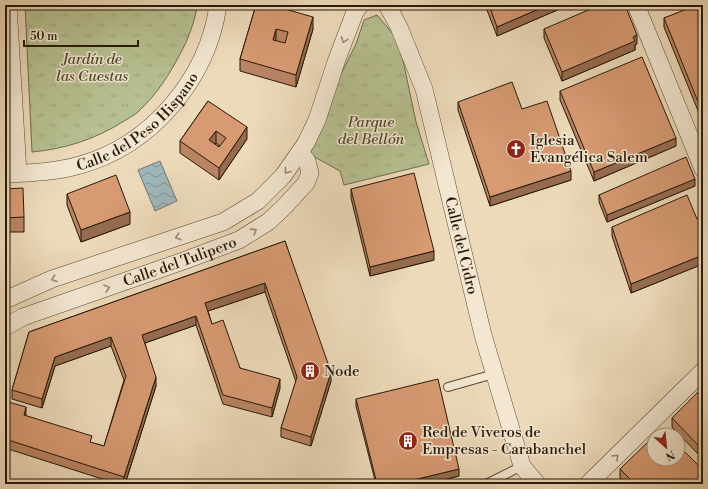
<svg xmlns="http://www.w3.org/2000/svg" width="708" height="489" font-family="'Libre Bodoni',serif">
  <style>
    .park { fill: url(#park-tufts); stroke: #6f6c4c }
    .water { fill: url(#water-waves); stroke: #707874 }
    .lines { fill: none; stroke-linecap: round; stroke-linejoin: round }
    .service-casing { stroke: #584934; stroke-width: 10 }
    .minor-casing { stroke: #584934; stroke-width: 18 }
    .service { stroke: #f3e7d2; stroke-width: 8 }
    .minor { stroke: #f3e7d2; stroke-width: 17 }
    .wall { fill: #b98463; stroke: #271907; fill-rule: evenodd }
    .shaded-wall { fill: #966c50; stroke: #271907 }
    .building { fill: #d79a73; stroke: #271907; fill-rule: evenodd }
    .oneway { stroke: #978a77 }
    .labels { text-anchor: middle; dominant-baseline: central; stroke-width: 3; stroke-linejoin: round; paint-order: stroke }
    .park-label { font-size: 15px; font-style: italic; fill: #524b30; stroke: #f3e7d2 }
    .street-label { font-size: 15px; fill: #271907; stroke: #f3e7d2 }
    .poi-label { font-size: 15px; fill: #271907; stroke: #f3e7d2; text-anchor: start }
  </style>
  <defs>
    <pattern id="park-tufts" width="24" height="20" patternUnits="userSpaceOnUse"><rect width="24" height="20" fill="#b7c091"/><path d="M3 7l-1-3M5 7V3M7 7l1-3M15 17l-1-3M17 17v-4M19 17l1-3" fill="none" stroke="#9da47c"/></pattern>
    <pattern id="water-waves" width="16" height="10" patternUnits="userSpaceOnUse"><rect width="16" height="10" fill="#a0b7bc"/><path d="M0 5q4-4 8 0t8 0" fill="none" stroke="#829497"/></pattern>
  </defs>
  <rect width="100%" height="100%" fill="#eddaba"/>
  <filter id="stains"><feTurbulence type="fractalNoise" baseFrequency=".005" numOctaves="4"/><feColorMatrix values="0 0 0 0 .2 0 0 0 0 .09 0 0 0 0 .02 0 0 0 .5 -.17"/></filter>
  <radialGradient id="worn" r=".72"><stop offset=".6" stop-color="#630" stop-opacity="0"/><stop offset="1" stop-color="#630" stop-opacity=".3"/></radialGradient>
  <g class="park">
    <path d="M 25,5 L 197,5 C 196,19 187,42 180,54 C 170,74 156,95 139,111 C 135,115 129,118 124,121 C 96,139 65,149 32,152 Z"/>
    <path d="M 377,15 L 399,41 L 416,122 L 429,164 L 344,185 L 340,171 L 309,154 L 324,123 L 338,80 L 356,44 L 364,20 Z"/>
  </g>
  <path class="water" d="M 160,161 L 177,201 L 155,211 L 138,170 Z"/>
  <g class="lines">
    <g class="service-casing">
      <g id="service">
        <path d="M 448,387 L 494,374"/>
        <path d="M 486,484 L 522,466"/>
      </g>
    </g>
    <g class="minor-casing">
      <g id="minor">
        <path d="M 8,5 L 18,173"/>
        <path id="s1" d="M 387,5 L 399,27 L 424,89 L 483,335 L 522,466 L 537,484"/>
        <path d="M 636,5 L 703,169"/>
        <path id="s2" d="M 5,174 C 30,173 56,172 80,165 C 152,145 208,78 218,5"/>
        <path d="M 5,300 L 52,279 L 223,222 L 258,201 L 283,176 L 306,143 L 317,120 L 337,59 L 355,12 L 360,5"/>
        <path id="s3" d="M 5,327 L 23,317 L 186,260 L 239,240 L 268,222 L 284,207 L 306,183 L 310,173 L 307,161 L 300,152"/>
        <path d="M 588,484 L 703,371"/>
      </g>
    </g>
    <use href="#service" class="service"/>
    <use href="#minor" class="minor"/>
  </g>
  <g class="wall">
    <path d="M 256,5 L 313,29 L 296,87 L 240,71 L 240,59 Z"/>
    <path d="M 485,5 L 569,5 L 497,36 Z"/>
    <path d="M 703,5 L 703,123 L 664,27 L 664,18 Z"/>
    <path d="M 544,29 L 637,44 L 635,45 L 635,50 L 562,81 L 544,38 Z"/>
    <path d="M 560,91 L 676,146 L 594,181 L 560,100 Z"/>
    <path d="M 208,101 L 247,139 L 219,180 L 180,153 L 180,141 ZM 216,143 L 220,146 L 219,147 L 215,144 Z"/>
    <path d="M 458,102 L 522,109 L 571,180 L 490,206 L 458,110 Z"/>
    <path d="M 695,186 L 607,222 L 599,202 L 599,195 Z"/>
    <path d="M 5,189 L 24,217 L 24,232 L 5,232 Z"/>
    <path d="M 351,189 L 434,260 L 370,276 L 351,198 Z"/>
    <path d="M 67,194 L 130,224 L 81,242 L 67,205 Z"/>
    <path d="M 697,219 L 703,220 L 703,264 L 631,293 L 612,236 L 612,227 Z"/>
    <path d="M 285,241 L 331,381 L 311,446 L 281,437 L 281,428 L 296,382 L 265,292 L 208,311 L 212,324 L 240,368 L 280,388 L 272,417 L 223,404 L 196,325 L 145,343 L 156,386 L 125,484 L 118,484 L 5,448 L 5,401 L 26,416 L 92,443 L 104,446 L 124,380 L 111,346 L 55,366 L 42,408 L 12,399 L 12,390 L 29,332 Z"/>
    <path d="M 703,387 L 703,449 L 698,454 L 672,427 L 672,418 Z"/>
    <path d="M 356,399 L 459,476 L 426,484 L 376,484 L 356,406 Z"/>
    <path d="M 620,469 L 703,484 L 627,484 L 620,478 Z"/>
  </g>
  <g class="shaded-wall">
    <path d="M 548,5 L 569,5 L 497,36 L 497,27 Z"/>
    <path d="M 313,17 L 313,29 L 296,87 L 296,75 Z"/>
    <path d="M 276,29 L 276,41 L 273,40 Z"/>
    <path d="M 637,35 L 637,44 L 635,45 L 635,50 L 562,81 L 562,72 Z"/>
    <path d="M 247,127 L 247,139 L 219,180 L 219,168 Z"/>
    <path d="M 216,131 L 216,143 L 209,152 L 209,140 Z"/>
    <path d="M 676,138 L 676,146 L 594,181 L 594,172 Z"/>
    <path d="M 571,171 L 571,180 L 490,206 L 490,197 Z"/>
    <path d="M 695,179 L 695,186 L 607,222 L 607,215 Z"/>
    <path d="M 130,212 L 130,224 L 81,242 L 81,230 Z"/>
    <path d="M 703,228 L 703,237 L 700,229 Z"/>
    <path d="M 434,251 L 434,260 L 370,276 L 370,267 Z"/>
    <path d="M 703,255 L 703,264 L 631,293 L 631,284 Z"/>
    <path d="M 265,283 L 265,292 L 205,312 L 205,303 Z"/>
    <path d="M 196,316 L 196,325 L 142,344 L 142,335 Z"/>
    <path d="M 111,337 L 111,346 L 55,366 L 42,408 L 42,399 L 55,357 Z"/>
    <path d="M 331,372 L 331,381 L 311,446 L 311,437 Z"/>
    <path d="M 156,377 L 156,386 L 125,484 L 124,484 L 124,477 Z"/>
    <path d="M 280,379 L 280,388 L 272,417 L 272,408 Z"/>
    <path d="M 26,407 L 26,416 L 24,415 Z"/>
    <path d="M 703,440 L 703,449 L 698,454 L 698,445 Z"/>
    <path d="M 459,469 L 459,476 L 426,484 L 397,484 Z"/>
  </g>
  <g class="building">
    <path d="M 256,5 L 271,5 L 313,17 L 296,75 L 240,59 ZM 276,29 L 288,32 L 285,43 L 273,40 Z"/>
    <path d="M 489,5 L 548,5 L 497,27 Z"/>
    <path d="M 600,5 L 625,5 L 637,35 L 633,37 L 635,41 L 562,72 L 544,29 Z"/>
    <path d="M 697,5 L 703,5 L 703,114 L 664,18 Z"/>
    <path d="M 642,57 L 676,138 L 594,172 L 560,91 Z"/>
    <path d="M 512,82 L 522,109 L 547,101 L 571,171 L 490,197 L 458,102 Z"/>
    <path d="M 208,101 L 247,127 L 219,168 L 180,141 ZM 216,131 L 226,138 L 219,147 L 209,140 Z"/>
    <path d="M 686,157 L 695,179 L 607,215 L 599,195 Z"/>
    <path d="M 414,173 L 434,251 L 370,267 L 351,189 Z"/>
    <path d="M 116,175 L 130,212 L 81,230 L 67,194 Z"/>
    <path d="M 23,188 L 24,217 L 5,218 L 5,189 Z"/>
    <path d="M 687,195 L 697,219 L 702,217 L 703,220 L 703,228 L 700,229 L 703,236 L 703,255 L 631,284 L 612,227 Z"/>
    <path d="M 285,241 L 331,372 L 311,437 L 281,428 L 297,377 L 265,283 L 205,303 L 212,324 L 223,320 L 240,368 L 280,379 L 272,408 L 223,395 L 196,316 L 142,335 L 156,377 L 124,477 L 5,439 L 5,401 L 26,407 L 24,415 L 92,436 L 90,442 L 104,446 L 126,376 L 111,337 L 55,357 L 42,399 L 12,390 L 29,332 Z"/>
    <path d="M 438,379 L 459,469 L 397,484 L 377,484 L 356,399 Z"/>
    <path d="M 703,387 L 703,440 L 698,445 L 672,418 Z"/>
    <path d="M 662,428 L 668,435 L 655,435 Z"/>
    <path d="M 654,436 L 654,459 L 678,459 L 678,445 L 703,470 L 703,484 L 635,484 L 620,469 Z"/>
  </g>
  <defs><path id="oneway-chevron" d="M-2-3.5L2.5 0L-2 3.5" fill="none" stroke-width="1.6" stroke-linecap="round" stroke-linejoin="round"/></defs>
  <g class="oneway">
    <use href="#oneway-chevron" transform="translate(344 40) rotate(111)"/>
    <use href="#oneway-chevron" transform="translate(287 171) rotate(127)"/>
    <use href="#oneway-chevron" transform="translate(254 231) rotate(-32)"/>
    <use href="#oneway-chevron" transform="translate(178 237) rotate(161)"/>
    <use href="#oneway-chevron" transform="translate(54 279) rotate(160)"/>
    <use href="#oneway-chevron" transform="translate(107 288) rotate(-19)"/>
    <use href="#oneway-chevron" transform="translate(616 457) rotate(-45)"/>
  </g>
  <defs>
    <g id="church-disc" transform="scale(1)"><circle r="9.5" fill="#8f2418" stroke="#f3e7d2"/><path d="M-1.2-6h2.4v3.5h3.3v2.4h-3.3V6h-2.4V-.1h-3.3v-2.4h3.3Z" fill="#fff"/></g>
    <g id="building-disc" transform="scale(1)"><circle r="9.5" fill="#8f2418" stroke="#f3e7d2"/><path d="M-4-6H4V6H1V3H-1V6H-4ZM-2.5-4.3h1.7v1.8h-1.7ZM.8-4.3h1.7v1.8H.8ZM-2.5-1h1.7V.8h-1.7ZM.8-1h1.7V.8H.8Z" fill="#fff"/></g>
  </defs>
  <g fill-rule="evenodd">
    <use href="#church-disc" x="516" y="149"/>
    <use href="#building-disc" x="310" y="371"/>
    <use href="#building-disc" x="408" y="441"/>
  </g>
  <g class="labels">
    <g class="park-label">
      <text x="92" y="59">Jardín de<tspan x="92" dy="17">las Cuestas</tspan></text>
      <text x="371" y="122">Parque<tspan x="371" dy="17">del Bellón</tspan></text>
    </g>
    <g class="street-label">
      <text stroke="none"><textPath href="#s2" startOffset="149">Calle del Peso Hispano</textPath></text>
      <text stroke="none"><textPath href="#s1" startOffset="253">Calle del Cidro</textPath></text>
      <text stroke="none"><textPath href="#s3" startOffset="187">Calle del Tulipero</textPath></text>
    </g>
    <g class="poi-label">
      <text x="530" y="140">Iglesia<tspan x="530" dy="17">Evangélica Salem</tspan></text>
      <text x="324" y="371">Node</text>
      <text x="422" y="432">Red de Viveros de<tspan x="422" dy="17">Empresas - Carabanchel</tspan></text>
    </g>
  </g>
  <rect width="708" height="489" fill="none" stroke="#eddaba" stroke-width="20"/>
  <rect x="6" y="6" width="696" height="477" fill="none" stroke="#271907" stroke-width="2"/>
  <rect x="10" y="10" width="688" height="469" fill="none" stroke="#271907"/>
  <g transform="translate(666 447) rotate(153)"><circle r="19" fill="#f3e7d2" stroke="#a19581"/>
  <path d="M0-3L7 15L0 10L-7 15Z" fill="#8f2418"/>
  <text y="-6" font-size="11" font-weight="bold" text-anchor="middle" fill="#271907">N</text>
  </g>
  <path d="M24 40v6h114v-6" fill="none" stroke="#271907" stroke-width="2"/>
  <text x="30" y="40" font-size="12" fill="#271907" stroke="#f3e7d2" stroke-width="3" paint-order="stroke">50 m</text>
  <rect width="100%" height="100%" filter="url(#stains)"/>
  <rect width="100%" height="100%" fill="url(#worn)"/>
</svg>
